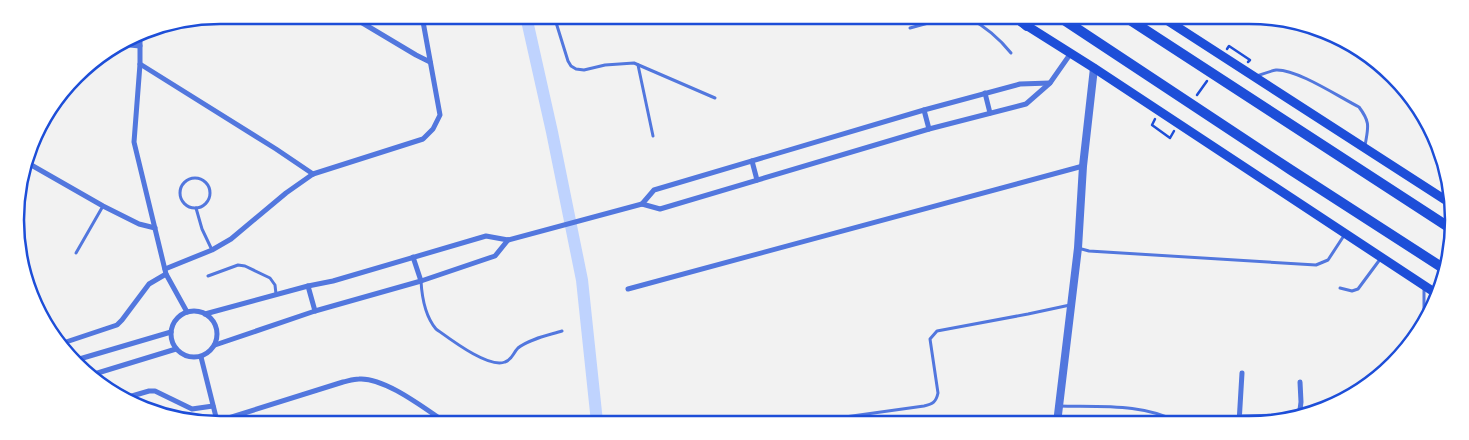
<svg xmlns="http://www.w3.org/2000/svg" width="1469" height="440" font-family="'Work Sans',sans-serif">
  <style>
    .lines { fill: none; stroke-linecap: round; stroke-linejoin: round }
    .canal { stroke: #bfd3fe; stroke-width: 12 }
    .path { stroke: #1d4ed8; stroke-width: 2.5 }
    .service { stroke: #5277de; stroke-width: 3 }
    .minor { stroke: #5277de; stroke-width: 5 }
    .tertiary { stroke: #5277de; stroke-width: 8 }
    .secondary { stroke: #1d4ed8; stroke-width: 9 }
    .primary { stroke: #1d4ed8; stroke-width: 10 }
    .rim { fill: none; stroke: #1d4ed8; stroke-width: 2.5 }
  </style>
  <rect width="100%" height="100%" fill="#f2f2f2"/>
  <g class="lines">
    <path class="canal" d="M 526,16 L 552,132 L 582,280 L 597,422"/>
    <g class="path">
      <path d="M 1227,49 L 1229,46 L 1250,60 L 1248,62"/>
      <path d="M 1197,95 L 1207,81"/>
      <path d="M 1155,119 L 1152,125 L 1170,138 L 1174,131"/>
    </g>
    <g class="service">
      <path d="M 554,16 L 568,61 L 571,66 L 576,69 L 584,70 L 605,65 L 634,63 L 715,98"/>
      <path d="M 969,18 C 986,27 999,38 1011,53"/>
      <path d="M 910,28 L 932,22 L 957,18"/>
      <path d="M 638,65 L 653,136"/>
      <path d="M 1257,76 C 1263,74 1270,71 1276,70 C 1297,69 1339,97 1359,107 C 1371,123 1368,127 1365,146"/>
      <circle cx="195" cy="193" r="15"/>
      <path d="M 21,179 L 30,165"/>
      <path d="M 196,208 L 202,229 L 212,250"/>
      <path d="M 1078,248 L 1089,251 L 1316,265 L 1328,260 L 1345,234"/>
      <path d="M 76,253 L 103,206"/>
      <path d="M 208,276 L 238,265 L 245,266 L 270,278 L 275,285 L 276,294"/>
      <path d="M 421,281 C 422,299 425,316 436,329 C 450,339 489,369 505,362 C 512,360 513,353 518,348 C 529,339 549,335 562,331"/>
      <path d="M 1340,288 L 1352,291 L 1358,289 L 1381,258"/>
      <path d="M 1411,337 L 1424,317 L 1424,289"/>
      <path d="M 1059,406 C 1099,407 1145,403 1180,423"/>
      <path d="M 809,422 L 924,406 C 933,404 936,402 938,393 L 930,339 L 937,331 L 1028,314 L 1070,305"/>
    </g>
    <g class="minor">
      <path d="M 349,15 L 416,55 L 430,62"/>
      <path d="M 140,32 L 140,64 L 134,142 L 166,274 L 187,312"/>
      <path d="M 119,44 L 140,46"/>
      <path d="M 140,64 L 276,149 L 313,174"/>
      <path d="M 985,93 L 990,113"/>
      <path d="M 924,110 L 929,129"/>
      <path d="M 752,161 L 757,180"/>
      <path d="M 26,162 L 103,206 L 139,224 L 155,228"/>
      <path d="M 642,204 L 654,190 L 924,110 L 1020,84 L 1050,83"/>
      <path d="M 413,257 L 421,281"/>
      <path d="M 165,269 L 212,250 L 231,239 L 286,193 L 313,174 L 423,139 L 433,129 L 440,115 L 422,16"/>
      <path d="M 308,286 L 315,311"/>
      <path d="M 628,289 L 1083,166"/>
      <circle cx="194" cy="334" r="23"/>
      <path d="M 205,314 L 308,286 L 333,281 L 486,236 L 508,240 L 642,204 L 660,209 L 929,129 L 1026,104 L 1050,83 L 1071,53"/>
      <path d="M 60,344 L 117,325 L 122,320 L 149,284 L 166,274"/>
      <path d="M 215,345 L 315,311 L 421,281 L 495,256 L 508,240"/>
      <path d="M 201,357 L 217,421"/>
      <path d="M 76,360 L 171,332"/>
      <path d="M 91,375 L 176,349"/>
      <path d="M 125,398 L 149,391 L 155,391 L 192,409 L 213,406"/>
      <path d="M 1239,417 L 1288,416 L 1295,414 L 1300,410 L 1301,402 L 1300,382"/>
      <path d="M 219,421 L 343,382 C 348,381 354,379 359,379 C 384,377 424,408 445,422"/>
      <path d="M 1239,423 L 1242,373"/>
    </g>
    <path class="tertiary" d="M 1057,423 L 1078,248 L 1083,166 L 1094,68"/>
    <g class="secondary">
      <path d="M 1165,19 L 1450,203"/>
      <path d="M 1021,22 L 1094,68 L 1437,294"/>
    </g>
    <g class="primary">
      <path d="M 1018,18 L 1027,26"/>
      <path d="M 1061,18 L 1291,170 L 1446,270"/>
      <path d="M 1127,18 L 1450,228"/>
    </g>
  </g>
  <path d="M0 0H1469V440H0ZM220 24H1249A196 196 0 0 1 1445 220V220A196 196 0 0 1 1249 416H220A196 196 0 0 1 24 220V220A196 196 0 0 1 220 24Z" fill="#fff" fill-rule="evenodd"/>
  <path class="rim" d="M220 24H1249A196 196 0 0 1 1445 220V220A196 196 0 0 1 1249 416H220A196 196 0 0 1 24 220V220A196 196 0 0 1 220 24Z"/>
</svg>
